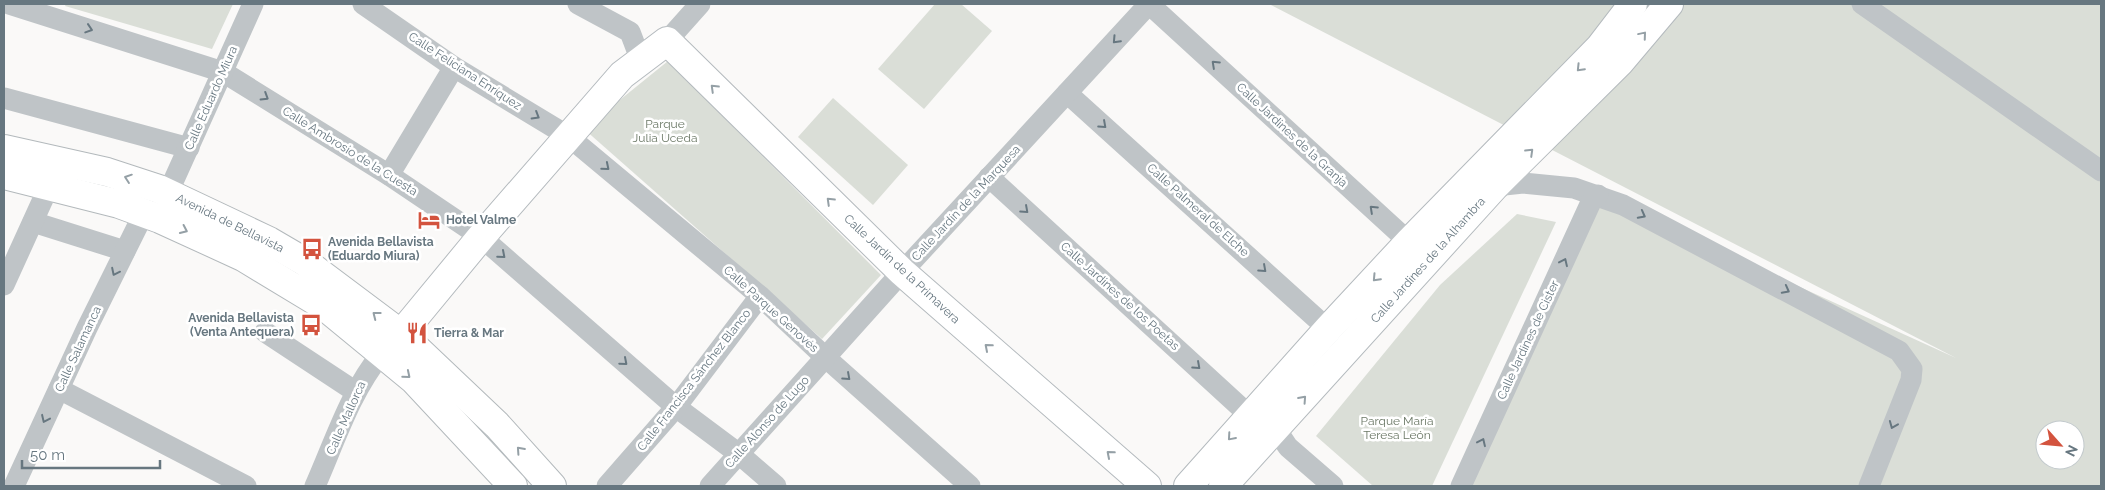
<svg xmlns="http://www.w3.org/2000/svg" width="2105" height="490" font-family="Raleway,sans-serif">
  <style>
    .green { fill: #daded7; fill-rule: evenodd }
    .lines { fill: none; stroke-linecap: round; stroke-linejoin: round }
    .secondary-casing { stroke: #b4babe; stroke-width: 30 }
    .primary-casing { stroke: #b3b9bc; stroke-width: 30 }
    .street { stroke: #bfc4c7; stroke-width: 21 }
    .secondary { stroke: #fff; stroke-width: 28 }
    .primary { stroke: #fff; stroke-width: 28 }
    .oneway { stroke: #677780 }
    .oneway2 { stroke: #95a0a6 }
    .labels { text-anchor: middle; dominant-baseline: central; stroke-width: 5; stroke-linejoin: round; paint-order: stroke }
    .street-label { font-size: 12px; fill: #677780; stroke: #fff }
    .park-label { font-size: 12px; fill: #6b7866; stroke: #fff }
    .poi-label { font-size: 12px; font-weight: bold; fill: #677780; stroke: #fff; text-anchor: start }
  </style>
  <rect width="100%" height="100%" fill="#faf9f8"/>
  <g class="green">
    <path d="M 66,4 L 233,4 L 212,49 L 65,6 Z"/>
    <path d="M 935,4 L 961,4 L 992,31 L 924,109 L 878,69 Z"/>
    <path d="M 1269,4 L 2101,4 L 2101,486 L 1461,486 L 1598,195 L 1956,358 ZM 2045,430 L 2075,430 L 2075,460 L 2045,460 Z"/>
    <path d="M 668,61 L 881,275 L 822,339 L 584,129 Z"/>
    <path d="M 833,98 L 908,165 L 873,205 L 798,137 Z"/>
    <path d="M 1517,214 L 1556,222 L 1432,486 L 1373,486 L 1316,436 L 1440,285 Z"/>
  </g>
  <g class="lines">
    <g class="secondary-casing">
      <g id="secondary">
        <path d="M 401,334 L 481,237 L 622,75 L 667,41 L 902,272 L 1147,486"/>
        <path d="M 1188,486 L 1328,329 L 1409,242 L 1600,47 L 1633,4"/>
        <path d="M 1223,486 L 1495,186 L 1620,62 L 1669,4"/>
      </g>
    </g>
    <g class="primary-casing">
      <g id="primary">
        <path d="M 4,149 L 107,172 L 159,189 L 269,241 L 305,262 L 401,334 L 497,425 L 552,486"/>
        <path d="M 4,175 L 119,204 L 160,219 L 243,257 L 324,306 L 414,380 L 513,486"/>
      </g>
    </g>
    <g class="street">
      <path d="M 9,4 L 223,72 L 389,175 L 481,237 L 676,407 L 739,454 L 776,486"/>
      <path d="M 363,4 L 454,67 L 568,136 L 760,296 L 825,357 L 970,486"/>
      <path d="M 578,4 L 630,32 L 641,61"/>
      <path d="M 1149,4 L 1409,242 L 1422,249"/>
      <path d="M 1862,4 L 2101,171"/>
      <path d="M 667,41 L 700,4"/>
      <path d="M 1067,93 L 1328,329"/>
      <path d="M 4,98 L 189,148"/>
      <path d="M 389,175 L 454,67"/>
      <path d="M 989,177 L 1250,416"/>
      <path d="M 1495,186 L 1523,183 L 1574,188 L 1623,205 L 1899,351 L 1912,369 L 1911,380 L 1869,486"/>
      <path d="M 168,193 L 253,4"/>
      <path d="M 33,222 L 125,251"/>
      <path d="M 4,285 L 49,186"/>
      <path d="M 265,332 L 356,392"/>
      <path d="M 59,389 L 246,486"/>
      <path d="M 1276,429 L 1288,447 L 1333,486"/>
      <path d="M 14,486 L 87,328 L 144,213"/>
      <path d="M 315,486 C 335,441 350,392 382,353"/>
      <path d="M 607,486 L 676,407 L 760,296"/>
      <path d="M 710,486 L 902,272 L 1149,4"/>
      <path d="M 1461,486 L 1591,202 L 1598,195"/>
    </g>
    <use href="#secondary" class="secondary"/>
    <use href="#primary" class="primary"/>
  </g>
  <defs><path id="oneway-chevron" d="M-2-3.5L2.5 0L-2 3.5" fill="none" stroke-width="1.6" stroke-linecap="round" stroke-linejoin="round" transform="scale(1.25)"/></defs>
  <g class="oneway">
    <use href="#oneway-chevron" transform="translate(89 29) rotate(18)"/>
    <use href="#oneway-chevron" transform="translate(1116 40) rotate(133)"/>
    <use href="#oneway-chevron" transform="translate(1215 64) rotate(-137)"/>
    <use href="#oneway-chevron" transform="translate(265 97) rotate(32)"/>
    <use href="#oneway-chevron" transform="translate(536 116) rotate(31)"/>
    <use href="#oneway-chevron" transform="translate(1103 125) rotate(42)"/>
    <use href="#oneway-chevron" transform="translate(606 167) rotate(40)"/>
    <use href="#oneway-chevron" transform="translate(1373 209) rotate(-137)"/>
    <use href="#oneway-chevron" transform="translate(1025 210) rotate(42)"/>
    <use href="#oneway-chevron" transform="translate(1642 215) rotate(28)"/>
    <use href="#oneway-chevron" transform="translate(502 255) rotate(41)"/>
    <use href="#oneway-chevron" transform="translate(1564 262) rotate(-65)"/>
    <use href="#oneway-chevron" transform="translate(1263 269) rotate(42)"/>
    <use href="#oneway-chevron" transform="translate(115 272) rotate(116)"/>
    <use href="#oneway-chevron" transform="translate(1786 290) rotate(28)"/>
    <use href="#oneway-chevron" transform="translate(624 362) rotate(41)"/>
    <use href="#oneway-chevron" transform="translate(1197 366) rotate(42)"/>
    <use href="#oneway-chevron" transform="translate(847 377) rotate(42)"/>
    <use href="#oneway-chevron" transform="translate(45 419) rotate(115)"/>
    <use href="#oneway-chevron" transform="translate(1893 425) rotate(112)"/>
    <use href="#oneway-chevron" transform="translate(1482 442) rotate(-65)"/>
  </g>
  <g class="oneway2">
    <use href="#oneway-chevron" transform="translate(1643 35) rotate(-50)"/>
    <use href="#oneway-chevron" transform="translate(1580 68) rotate(134)"/>
    <use href="#oneway-chevron" transform="translate(714 88) rotate(-136)"/>
    <use href="#oneway-chevron" transform="translate(1530 152) rotate(-44)"/>
    <use href="#oneway-chevron" transform="translate(128 178) rotate(-161)"/>
    <use href="#oneway-chevron" transform="translate(830 201) rotate(-136)"/>
    <use href="#oneway-chevron" transform="translate(184 230) rotate(25)"/>
    <use href="#oneway-chevron" transform="translate(1376 278) rotate(133)"/>
    <use href="#oneway-chevron" transform="translate(376 315) rotate(-142)"/>
    <use href="#oneway-chevron" transform="translate(988 347) rotate(-139)"/>
    <use href="#oneway-chevron" transform="translate(407 375) rotate(40)"/>
    <use href="#oneway-chevron" transform="translate(1303 399) rotate(-48)"/>
    <use href="#oneway-chevron" transform="translate(1231 437) rotate(131)"/>
    <use href="#oneway-chevron" transform="translate(520 450) rotate(-132)"/>
    <use href="#oneway-chevron" transform="translate(1110 454) rotate(-139)"/>
  </g>
  <defs>
    <g id="hotel-bare" transform="scale(1.725)"><path d="M-6-4.5h1.5V1H6V5H4.5V3h-9V5H-6ZM-4 0a1.8 1.8 0 1 1 3.6 0ZM.5 0V-2.5h3Q6-2.5 6 0Z" fill="#d3533e" stroke="#fff" stroke-width="2.5" paint-order="stroke"/></g>
    <g id="bus-bare" transform="scale(1.725)"><path d="M-5-6H5V4H4V6H2V4H-2V6H-4V4H-5ZM-3.5-4V0h7V-4ZM-3.5 1.2v1.5H-2V1.2ZM2 1.2v1.5H3.5V1.2Z" fill="#d3533e" stroke="#fff" stroke-width="2.5" paint-order="stroke"/></g>
    <g id="restaurant-bare" transform="scale(1.725)"><path d="M-5-6h1v4h1v-4h1v4h1v-4h1v5L-1.5 .5V6h-2V.5L-5-1ZM5-6V6H3V1.5H1.5Q1.5-4 5-6Z" fill="#d3533e" stroke="#fff" stroke-width="2.5" paint-order="stroke"/></g>
  </defs>
  <g fill-rule="evenodd">
    <use href="#hotel-bare" x="429" y="220"/>
    <use href="#bus-bare" x="312" y="249"/>
    <use href="#bus-bare" x="311" y="325"/>
    <use href="#restaurant-bare" x="417" y="333"/>
  </g>
  <g class="labels">
    <g class="street-label">
      <text transform="translate(465 71) rotate(33)">Calle Feliciana Enríquez</text>
      <text transform="translate(211 98) rotate(-66)">Calle Eduardo Miura</text>
      <text transform="translate(1292 135) rotate(43)">Calle Jardines de la Granja</text>
      <text transform="translate(350 151) rotate(32)">Calle Ambrosio de la Cuesta</text>
      <text transform="translate(966 203) rotate(-47)">Calle Jardín de la Marquesa</text>
      <text transform="translate(1198 210) rotate(42)">Calle Palmeral de Elche</text>
      <text transform="translate(230 223) rotate(26)">Avenida de Bellavista</text>
      <text transform="translate(1428 260) rotate(-48)">Calle Jardines de la Alhambra</text>
      <text transform="translate(902 269) rotate(43)">Calle Jardín de la Primavera</text>
      <text transform="translate(1120 296) rotate(42)">Calle Jardines de los Poetas</text>
      <text transform="translate(771 309) rotate(42)">Calle Parque Genovés</text>
      <text transform="translate(1528 340) rotate(-65)">Calle Jardines de Cister</text>
      <text transform="translate(78 349) rotate(-65)">Calle Salamanca</text>
      <text transform="translate(694 380) rotate(-52)">Calle Francisca Sánchez Blanco</text>
      <text transform="translate(346 418) rotate(-66)">Calle Mallorca</text>
      <text transform="translate(767 422) rotate(-48)">Calle Alonso de Lugo</text>
    </g>
    <g class="park-label">
      <text x="665" y="124">Parque<tspan x="665" dy="14">Julia Uceda</tspan></text>
      <text x="1397" y="421">Parque María<tspan x="1397" dy="14">Teresa León</tspan></text>
    </g>
    <g class="poi-label">
      <text x="446" y="220">Hotel Valme</text>
      <text x="328" y="242">Avenida Bellavista<tspan x="328" dy="14">(Eduardo Miura)</tspan></text>
      <text x="294" y="318" text-anchor="end">Avenida Bellavista<tspan x="294" dy="14">(Venta Antequera)</tspan></text>
      <text x="434" y="333">Tierra &amp; Mar</text>
    </g>
  </g>
  <rect width="2105" height="490" fill="none" stroke="#677780" stroke-width="10"/>
  <g transform="translate(2060 445) rotate(117)"><circle r="24" fill="#ffffff" stroke="#c2c9cc"/>
  <path d="M0-4L9 19L0 12L-9 19Z" fill="#d3533e"/>
  <text y="-8" font-size="14" font-weight="bold" text-anchor="middle" fill="#677780">N</text>
  </g>
  <path d="M22 460v8h138v-8" fill="none" stroke="#677780" stroke-width="2.5"/>
  <text x="30" y="460" font-size="15" fill="#677780" stroke="#ffffff" stroke-width="4" paint-order="stroke">50 m</text>
</svg>
